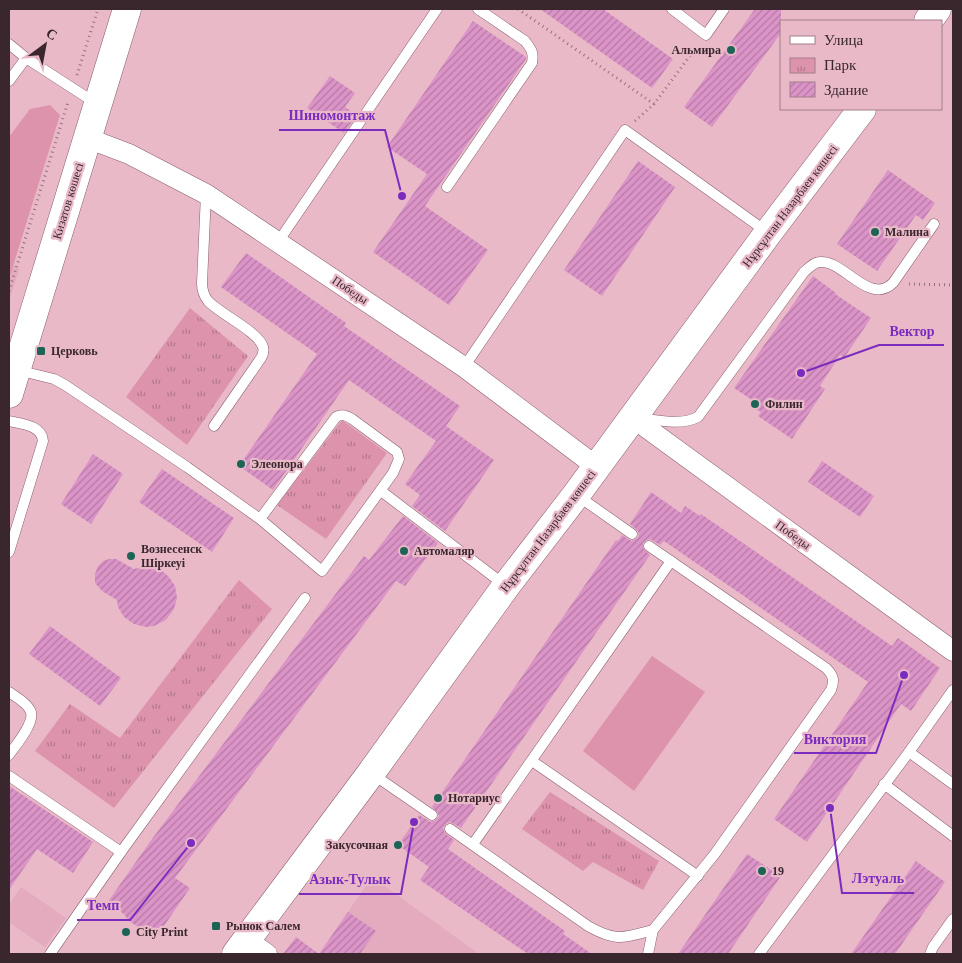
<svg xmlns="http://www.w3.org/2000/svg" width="962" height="963" font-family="Georgia,serif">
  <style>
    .built { fill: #e3abbd }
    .grass { fill: #dd93ac }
    .park { fill: url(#park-tufts) }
    .building { fill: url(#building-hatch) }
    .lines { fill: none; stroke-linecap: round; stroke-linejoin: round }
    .service-casing { stroke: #8a5f6d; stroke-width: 11 }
    .minor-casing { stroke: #8a5f6d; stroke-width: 21 }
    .secondary-casing { stroke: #8a5f6d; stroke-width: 29 }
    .path { stroke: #94727d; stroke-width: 3; stroke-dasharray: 1 4; stroke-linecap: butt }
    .service { stroke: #fff; stroke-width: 10 }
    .minor { stroke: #fff; stroke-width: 20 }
    .secondary { stroke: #fff; stroke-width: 28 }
    .poi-dot { fill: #1d6356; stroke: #e9b9c8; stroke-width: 2 }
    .labels { text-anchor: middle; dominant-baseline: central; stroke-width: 4.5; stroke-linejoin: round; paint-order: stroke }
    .poi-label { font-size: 12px; font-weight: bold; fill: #39272d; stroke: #e9b9c8; text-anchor: start }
    .street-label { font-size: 12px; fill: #39272d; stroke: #e9b9c8 }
    .leader { fill: none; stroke: #7b2cbf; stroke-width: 2 }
    .callout-dot { fill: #7b2cbf; stroke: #e9b9c8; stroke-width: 2 }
    .callout-label { font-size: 14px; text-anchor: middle; font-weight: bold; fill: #7b2cbf; stroke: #e9b9c8; stroke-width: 4.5; stroke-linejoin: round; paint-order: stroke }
  </style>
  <defs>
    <pattern id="park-tufts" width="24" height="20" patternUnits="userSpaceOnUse" patternTransform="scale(1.25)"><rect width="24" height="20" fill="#dd93ac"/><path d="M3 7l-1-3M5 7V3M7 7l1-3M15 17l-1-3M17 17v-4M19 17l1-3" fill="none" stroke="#b4788c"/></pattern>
    <pattern id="building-hatch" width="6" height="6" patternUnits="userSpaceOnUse" patternTransform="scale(1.25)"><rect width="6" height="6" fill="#dc94c8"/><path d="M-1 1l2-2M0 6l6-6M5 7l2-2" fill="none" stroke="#b379a3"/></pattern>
  </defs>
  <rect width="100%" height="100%" fill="#e9b9c8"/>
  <g class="built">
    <path d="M 9,262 L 19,269 L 9,302 Z"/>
    <path d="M 372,877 L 479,954 L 319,954 Z"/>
    <path d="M 21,887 L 66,918 L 45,947 L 9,922 L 9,905 Z"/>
  </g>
  <g class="grass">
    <path d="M 50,105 L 60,115 L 9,279 L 9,137 L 30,109 Z"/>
    <path d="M 652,656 L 705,692 L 634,791 L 583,751 Z"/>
  </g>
  <g class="park">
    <path d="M 190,308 L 248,356 L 187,445 L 126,397 Z"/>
    <path d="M 342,420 L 387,453 L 326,539 L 277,505 Z"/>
    <path d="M 239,580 L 272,609 L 114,808 L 35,751 L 70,704 L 120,738 Z"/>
    <path d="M 550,792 L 659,861 L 643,890 L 593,862 L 583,871 L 522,829 Z"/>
  </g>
  <g class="building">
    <path d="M 540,9 L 603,9 L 673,59 L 652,88 Z"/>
    <path d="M 755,9 L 781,9 L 781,33 L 712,127 L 684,107 Z"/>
    <path d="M 473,21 L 526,57 L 526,59 L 425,206 L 488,250 L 449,305 L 373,252 L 427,174 L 387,147 Z"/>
    <path d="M 330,76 L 355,93 L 345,107 L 357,115 L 344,133 L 307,108 Z"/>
    <path d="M 638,161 L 675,187 L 602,296 L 564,270 Z"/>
    <path d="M 888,170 L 935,203 L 923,220 L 916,215 L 877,271 L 837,244 Z"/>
    <path d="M 246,253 L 346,323 L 344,326 L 460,406 L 446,426 L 494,460 L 445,531 L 412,506 L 420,495 L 405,484 L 436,441 L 349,380 L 273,490 L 239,466 L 317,354 L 221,287 Z"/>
    <path d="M 813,276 L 836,293 L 835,294 L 871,318 L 844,358 L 840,355 L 820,386 L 825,389 L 792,439 L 758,416 L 761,412 L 752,407 L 755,402 L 734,388 Z"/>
    <path d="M 93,454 L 123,474 L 91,524 L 61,504 Z"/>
    <path d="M 822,461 L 874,496 L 860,517 L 808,482 Z"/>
    <path d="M 162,469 L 234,518 L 212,552 L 139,502 Z"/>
    <path d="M 651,492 L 681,513 L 685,506 L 700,516 L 701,514 L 892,646 L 898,638 L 940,668 L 911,711 L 901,704 L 807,842 L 774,819 L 868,682 L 664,541 L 660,545 L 652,540 L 649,539 L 646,540 L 643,543 L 643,548 L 650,555 L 461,828 L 450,822 L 447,823 L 443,828 L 444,831 L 446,834 L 454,840 L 448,849 L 565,931 L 563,934 L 592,954 L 528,954 L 420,880 L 429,867 L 398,845 L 419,815 L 431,822 L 434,821 L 437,819 L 439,816 L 438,813 L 432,807 L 616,540 L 618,541 L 622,535 L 631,541 L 634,540 L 638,538 L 639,534 L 638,531 L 630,524 Z"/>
    <path d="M 403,516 L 438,543 L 405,586 L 396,581 L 175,878 L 190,888 L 155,939 L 128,920 L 124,914 L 107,903 L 152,839 L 364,556 L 369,560 Z"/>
    <path d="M 109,559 L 116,559 L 134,569 L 148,566 L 153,567 L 160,569 L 169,577 L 175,586 L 177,598 L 174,609 L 166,620 L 154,626 L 146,627 L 134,624 L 124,617 L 118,607 L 117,600 L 102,591 L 95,583 L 95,574 L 98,566 L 103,561 Z"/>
    <path d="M 50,626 L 121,678 L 100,706 L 29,654 Z"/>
    <path d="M 9,786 L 93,842 L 73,873 L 37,849 L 9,890 Z"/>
    <path d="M 747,854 L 781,876 L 728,954 L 678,954 Z"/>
    <path d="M 916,861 L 945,882 L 895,954 L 851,954 Z"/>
    <path d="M 348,912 L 376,931 L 360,954 L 283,954 L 296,937 L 319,954 Z"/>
  </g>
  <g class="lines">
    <g class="service-casing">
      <g id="service">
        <path d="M 672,9 L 706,35 L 724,9"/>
        <path d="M 9,44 L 26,58 L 97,104"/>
        <path d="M 9,81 L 26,58"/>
        <path d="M 447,187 L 532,63 C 534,52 531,49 525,41 L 478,9"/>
        <path d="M 206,194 L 202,283 C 202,290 204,296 208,301 C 220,314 259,332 263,347 C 264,351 263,355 261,358 L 214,426"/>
        <path d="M 278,242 L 437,9"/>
        <path d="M 464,367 L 625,130 L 767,232"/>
        <path d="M 17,370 L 54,379 L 65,385 L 187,467 L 260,519 L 322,571 L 393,473 L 399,459 L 397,452 L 352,419 C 346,415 342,414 336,417 L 260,519"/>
        <path d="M 639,418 C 657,420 681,426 698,417 L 804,272 C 809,268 814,262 820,262 C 844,260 869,306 893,283 L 934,224"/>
        <path d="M 9,421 C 21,424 42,425 43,441 L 9,552"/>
        <path d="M 381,491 L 506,586"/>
        <path d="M 578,496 L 632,534"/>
        <path d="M 953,690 L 909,752 L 953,784"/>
        <path d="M 9,692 C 16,697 26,702 30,710 C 37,721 15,746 9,755"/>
        <path d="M 532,761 L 698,876"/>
        <path d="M 371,773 L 432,815"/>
        <path d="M 9,776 L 121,852"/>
        <path d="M 884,784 L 953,836"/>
        <path d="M 450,829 L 588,926 C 616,942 623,938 653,930"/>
        <path d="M 473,844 L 671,561"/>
        <path d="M 50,954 L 121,852 L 305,598"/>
        <path d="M 648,954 L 653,930 L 714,855 L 831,690 C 835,680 833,675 826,668 L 649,546"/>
        <path d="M 759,954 L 909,752"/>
        <path d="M 930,954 L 933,947 L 953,919"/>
      </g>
    </g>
    <g class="minor-casing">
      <g id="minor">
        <path d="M 87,138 L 129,154 L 206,194 L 464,367 L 597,467"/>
        <path d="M 633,418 L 953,651"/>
        <path d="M 247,940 L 267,954"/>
      </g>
    </g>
    <g class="secondary-casing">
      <g id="secondary">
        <path d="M 928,21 L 937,9"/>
        <path d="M 9,394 L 127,9"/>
        <path d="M 236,954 L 371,773 L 506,586 L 576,495 L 768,233 L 862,109"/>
      </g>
    </g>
    <g class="path">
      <path d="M 518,9 L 654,104"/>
      <path d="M 77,75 L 98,9"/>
      <path d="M 635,121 L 654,104 L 698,45"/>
      <path d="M 909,284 L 953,285"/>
      <path d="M 9,291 L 68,102"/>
    </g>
    <use href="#service" class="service"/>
    <use href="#minor" class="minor"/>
    <use href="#secondary" class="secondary"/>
  </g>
  <g class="poi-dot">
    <circle cx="731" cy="50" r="5"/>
    <circle cx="875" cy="232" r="5"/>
    <rect x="36" y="346" width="10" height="10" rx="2.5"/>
    <circle cx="755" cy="404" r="5"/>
    <circle cx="241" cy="464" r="5"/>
    <circle cx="404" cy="551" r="5"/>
    <circle cx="131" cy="556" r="5"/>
    <circle cx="438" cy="798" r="5"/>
    <circle cx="398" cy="845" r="5"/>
    <circle cx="762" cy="871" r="5"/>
    <rect x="211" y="921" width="10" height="10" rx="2.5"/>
    <circle cx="126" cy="932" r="5"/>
  </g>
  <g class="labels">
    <g class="poi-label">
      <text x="721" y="50" text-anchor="end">Альмира</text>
      <text x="885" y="232">Малина</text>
      <text x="51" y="351">Церковь</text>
      <text x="765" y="404">Филин</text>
      <text x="251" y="464">Элеонора</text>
      <text x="141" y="549">Вознесенск<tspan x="141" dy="14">Шіркеуі</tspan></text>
      <text x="414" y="551">Автомаляр</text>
      <text x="448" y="798">Нотариус</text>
      <text x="388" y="845" text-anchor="end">Закусочная</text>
      <text x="772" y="871">19</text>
      <text x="226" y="926">Рынок Салем</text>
      <text x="136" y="932">City Print</text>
    </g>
    <g class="street-label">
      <text transform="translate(68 201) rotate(-73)">Кизатов көшесі</text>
      <text transform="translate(790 206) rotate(-53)">Нұрсұлтан Назарбаев көшесі</text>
      <text transform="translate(350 290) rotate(34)">Победы</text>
      <text transform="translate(548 531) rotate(-53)">Нұрсұлтан Назарбаев көшесі</text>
      <text transform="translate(793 535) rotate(36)">Победы</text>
    </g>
  </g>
  <path class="leader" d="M402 196L385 130H279M801 373L879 345H944M904 675L876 753H794M830 808L842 893H914M414 822L401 894H299M191 843L130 920H77"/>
  <g class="callout-dot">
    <circle cx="402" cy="196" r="5"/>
    <circle cx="801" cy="373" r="5"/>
    <circle cx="904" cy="675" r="5"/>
    <circle cx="830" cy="808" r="5"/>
    <circle cx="414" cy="822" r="5"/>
    <circle cx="191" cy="843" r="5"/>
  </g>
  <g class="callout-label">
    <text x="332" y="120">Шиномонтаж</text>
    <text x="912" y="336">Вектор</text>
    <text x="835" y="744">Виктория</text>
    <text x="878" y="883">Лэтуаль</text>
    <text x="350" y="884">Азык-Тулык</text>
    <text x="103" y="910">Темп</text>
  </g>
  <rect width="962" height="963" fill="none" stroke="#39272d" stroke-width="20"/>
  <rect x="780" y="20" width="162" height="90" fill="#e9b9c8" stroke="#a37f8a"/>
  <rect x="790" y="36" width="25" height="8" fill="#ffffff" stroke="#a37f8a"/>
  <text x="824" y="45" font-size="15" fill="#39272d">Улица</text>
  <rect x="790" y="58" width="25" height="15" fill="url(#park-tufts)" stroke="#a37f8a"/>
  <text x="824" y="70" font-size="15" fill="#39272d">Парк</text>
  <rect x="790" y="82" width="25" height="15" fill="url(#building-hatch)" stroke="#a37f8a"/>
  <text x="824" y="95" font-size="15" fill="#39272d">Здание</text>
  <g transform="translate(45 45) rotate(32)" stroke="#e9b9c8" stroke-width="4" paint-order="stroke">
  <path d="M0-4L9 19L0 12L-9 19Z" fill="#39272d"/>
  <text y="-8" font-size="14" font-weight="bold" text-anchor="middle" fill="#39272d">С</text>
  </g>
</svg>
